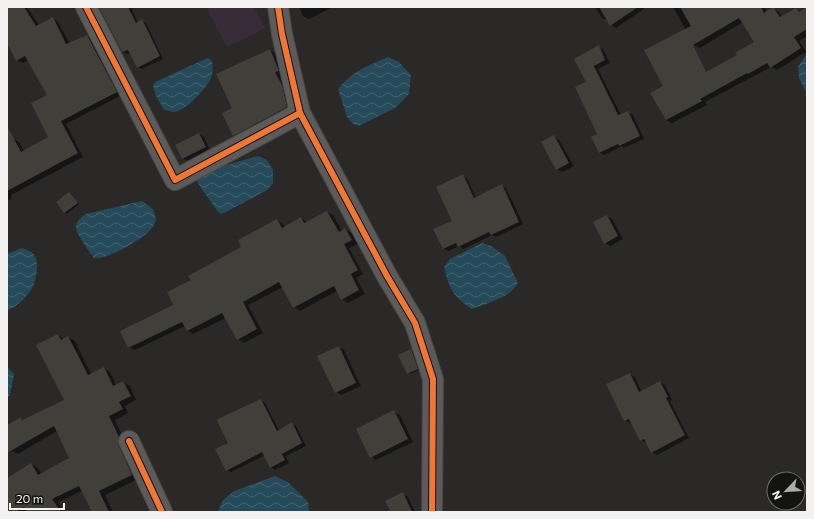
<svg xmlns="http://www.w3.org/2000/svg" width="814" height="519" font-family="Commissioner,sans-serif">
  <style>
    .education { fill: #382c38 }
    .water { fill: url(#water-waves) }
    .shadow { fill: #0007 }
    .building { fill: #413f39; fill-rule: evenodd }
    .lines { fill: none; stroke-linecap: round; stroke-linejoin: round }
    .minor-casing { stroke: #484746; stroke-width: 22 }
    .minor { stroke: #5c5b5a; stroke-width: 20 }
    .cycleway-casing { stroke: #131311; stroke-width: 8 }
    .cycleway { stroke: #f07635; stroke-width: 6 }
  </style>
  <defs>
    <pattern id="water-waves" width="16" height="10" patternUnits="userSpaceOnUse"><rect width="16" height="10" fill="#254b5a"/><path d="M0 5q4-4 8 0t8 0" fill="none" stroke="#456572"/></pattern>
  </defs>
  <rect width="100%" height="100%" fill="#2a2928"/>
  <path class="education" d="M 206,7 L 254,7 L 265,28 L 227,47 Z"/>
  <g class="water">
    <path d="M 807,53 L 807,94 L 799,78 L 798,67 Z"/>
    <path d="M 388,57 L 399,62 L 411,75 L 409,94 L 395,108 L 359,126 L 353,124 L 347,117 L 338,89 C 354,70 366,67 388,57 Z"/>
    <path d="M 208,58 L 212,61 C 213,68 213,76 209,82 C 203,91 185,112 173,112 C 171,112 167,110 164,110 L 156,96 L 153,86 L 155,82 Z"/>
    <path d="M 258,156 L 267,160 L 273,170 L 273,183 L 267,190 L 226,212 L 221,214 L 218,212 L 199,185 L 197,180 L 199,176 L 206,171 Z"/>
    <path d="M 142,201 L 153,209 L 156,219 C 155,223 153,228 150,230 C 143,239 105,261 94,258 C 90,252 75,233 76,226 C 77,220 82,217 86,214 Z"/>
    <path d="M 482,243 L 491,246 L 505,256 L 518,283 C 510,298 487,303 472,309 C 453,297 449,288 444,267 L 450,259 Z"/>
    <path d="M 22,248 C 28,250 34,252 36,259 C 39,266 35,284 31,290 C 24,300 17,306 7,311 L 7,254 Z"/>
    <path d="M 7,367 L 14,374 L 10,395 L 7,398 Z"/>
    <path d="M 275,476 L 288,482 L 308,502 L 309,512 L 218,512 L 223,500 L 234,491 Z"/>
  </g>
  <g class="shadow">
    <path d="M 7,7 L 27,7 L 39,25 L 53,18 L 58,22 L 70,44 L 87,36 L 93,39 L 122,95 L 66,124 L 83,157 L 11,195 L 12,198 L 7,201 L 7,142 L 13,139 L 19,142 L 24,151 L 50,138 L 48,95 L 29,60 L 23,63 L 17,60 L 7,41 Z"/>
    <path d="M 100,7 L 131,7 L 138,23 L 142,21 L 146,23 L 163,59 L 142,69 L 137,67 L 130,53 L 127,54 L 123,52 Z"/>
    <path d="M 299,7 L 333,7 L 309,19 L 303,16 Z"/>
    <path d="M 595,7 L 642,7 L 644,9 L 616,28 L 611,25 L 608,21 L 602,18 Z"/>
    <path d="M 673,7 L 764,7 L 767,12 L 773,9 L 779,12 L 782,17 L 796,9 L 801,12 L 807,10 L 807,36 L 799,41 L 806,52 L 777,70 L 771,67 L 705,102 L 707,105 L 672,123 L 666,120 L 701,85 L 756,42 L 743,22 L 700,48 L 694,45 Z"/>
    <path d="M 599,47 L 603,49 L 610,63 L 598,69 L 621,115 L 628,112 L 633,115 L 644,139 L 624,148 L 622,146 L 604,155 L 599,152 L 598,134 L 588,82 Z"/>
    <path d="M 270,50 L 275,53 L 283,74 L 280,75 L 287,89 L 292,110 L 239,138 L 234,135 L 234,109 Z"/>
    <path d="M 199,134 L 204,137 L 210,150 L 188,161 L 182,158 Z"/>
    <path d="M 554,136 L 559,140 L 574,166 L 562,172 L 557,169 Z"/>
    <path d="M 463,176 L 467,178 L 476,198 L 502,186 L 506,188 L 523,224 L 496,237 L 492,235 L 463,249 L 459,246 L 448,251 L 444,249 L 453,221 Z"/>
    <path d="M 69,193 L 79,204 L 67,214 L 57,202 Z"/>
    <path d="M 327,212 L 333,215 L 342,231 L 345,229 L 352,233 L 358,244 L 349,248 L 363,274 L 356,278 L 365,294 L 348,303 L 342,299 L 337,291 L 300,311 L 294,307 L 283,287 L 248,305 L 263,333 L 244,343 L 238,339 L 226,318 L 193,334 L 187,330 L 185,326 L 135,350 L 129,347 L 175,305 L 192,280 L 243,248 L 277,220 L 283,224 L 285,227 L 301,218 L 307,222 Z"/>
    <path d="M 607,216 L 612,219 L 623,239 L 610,246 L 605,243 Z"/>
    <path d="M 58,335 L 64,339 L 68,337 L 75,341 L 91,374 L 104,368 L 110,372 L 116,385 L 123,382 L 130,386 L 136,400 L 125,406 L 128,413 L 115,420 L 125,441 L 138,479 L 105,495 L 113,512 L 93,512 L 82,491 L 58,502 L 64,512 L 7,512 L 7,479 L 31,464 L 38,468 L 42,475 L 70,458 L 57,431 L 18,454 L 11,451 L 7,443 L 7,426 L 21,418 L 24,420 L 65,401 Z"/>
    <path d="M 339,347 L 344,350 L 361,386 L 341,395 L 336,392 Z"/>
    <path d="M 411,350 L 414,352 L 419,370 L 410,374 L 408,373 Z"/>
    <path d="M 630,374 L 635,377 L 641,391 L 660,382 L 665,385 L 672,400 L 670,401 L 689,438 L 657,455 L 652,452 L 647,443 L 641,440 L 632,422 L 630,423 L 625,420 Z"/>
    <path d="M 261,400 L 265,403 L 279,430 L 292,424 L 296,426 L 306,446 L 286,456 L 289,463 L 275,470 L 271,467 L 265,455 L 231,472 L 227,470 L 229,444 Z"/>
    <path d="M 394,412 L 400,415 L 413,442 L 376,460 L 371,457 Z"/>
    <path d="M 403,494 L 408,497 L 415,512 L 392,512 Z"/>
  </g>
  <g class="building">
    <path d="M 7,7 L 24,7 L 36,26 L 53,17 L 66,44 L 87,35 L 117,92 L 61,121 L 78,153 L 7,191 L 7,126 L 21,152 L 48,137 L 31,103 L 47,95 L 25,56 L 16,61 L 7,43 Z"/>
    <path d="M 99,7 L 128,7 L 136,23 L 142,19 L 160,56 L 137,68 L 128,50 L 122,52 Z"/>
    <path d="M 599,7 L 638,7 L 610,26 Z"/>
    <path d="M 680,7 L 761,7 L 764,13 L 773,7 L 780,17 L 796,8 L 799,12 L 807,7 L 807,29 L 794,37 L 801,48 L 770,68 L 767,63 L 748,74 L 747,73 L 700,99 L 702,101 L 666,120 L 650,93 L 663,86 L 644,50 L 691,26 ZM 739,18 L 754,42 L 735,53 L 737,55 L 706,72 L 693,45 Z"/>
    <path d="M 599,45 L 605,60 L 594,66 L 618,115 L 628,111 L 640,136 L 619,146 L 618,144 L 599,153 L 591,137 L 597,134 L 575,87 L 586,82 L 574,59 Z"/>
    <path d="M 270,49 L 277,66 L 279,71 L 275,72 L 282,85 L 287,107 L 233,136 L 222,113 L 232,108 L 216,74 Z"/>
    <path d="M 199,133 L 206,147 L 182,159 L 175,145 Z"/>
    <path d="M 554,135 L 569,163 L 556,170 L 541,142 Z"/>
    <path d="M 463,174 L 474,198 L 502,184 L 519,222 L 491,235 L 489,232 L 458,247 L 456,243 L 443,249 L 433,229 L 452,221 L 436,187 Z"/>
    <path d="M 69,192 L 78,203 L 64,213 L 56,202 Z"/>
    <path d="M 327,211 L 339,232 L 345,228 L 352,240 L 344,244 L 358,270 L 351,274 L 359,290 L 341,300 L 334,286 L 293,308 L 279,282 L 243,302 L 257,329 L 237,340 L 222,313 L 187,331 L 182,322 L 128,348 L 120,331 L 173,305 L 167,292 L 191,280 L 188,276 L 241,247 L 238,240 L 277,219 L 282,228 L 301,217 L 304,223 Z"/>
    <path d="M 607,215 L 618,236 L 604,244 L 593,222 Z"/>
    <path d="M 58,334 L 61,340 L 68,336 L 88,375 L 104,367 L 113,386 L 123,381 L 131,396 L 119,402 L 123,409 L 109,416 L 119,437 L 118,440 L 119,446 L 132,475 L 99,491 L 109,512 L 92,512 L 79,486 L 52,499 L 61,512 L 27,512 L 24,507 L 15,512 L 7,512 L 7,478 L 31,463 L 38,475 L 69,458 L 54,426 L 7,453 L 7,425 L 21,417 L 22,420 L 64,400 L 36,345 Z"/>
    <path d="M 339,346 L 356,383 L 335,393 L 317,356 Z"/>
    <path d="M 411,349 L 418,369 L 407,374 L 398,355 Z"/>
    <path d="M 630,373 L 639,392 L 660,381 L 668,397 L 666,398 L 685,435 L 651,453 L 644,439 L 640,441 L 629,419 L 624,421 L 606,384 Z"/>
    <path d="M 261,399 L 277,431 L 292,422 L 302,443 L 282,454 L 285,460 L 270,468 L 262,452 L 226,471 L 215,449 L 228,443 L 217,421 L 218,419 Z"/>
    <path d="M 394,410 L 408,439 L 370,458 L 356,429 Z"/>
    <path d="M 403,492 L 412,512 L 391,512 L 385,501 Z"/>
  </g>
  <g class="lines">
    <g class="minor-casing">
      <g id="minor">
        <path d="M 86,7 L 175,180 L 300,113"/>
        <path d="M 278,7 L 282,34 L 300,113 L 387,276 L 415,323 L 433,379 L 432,512"/>
        <path d="M 129,441 L 162,512"/>
      </g>
    </g>
    <use href="#minor" class="minor"/>
    <g class="cycleway-casing">
      <g id="cycleway">
        <path d="M 86,7 L 175,180 L 300,113"/>
        <path d="M 278,7 L 282,34 L 300,113 L 387,276 L 415,323 L 433,379 L 432,512"/>
        <path d="M 129,441 L 162,512"/>
      </g>
    </g>
    <use href="#cycleway" class="cycleway"/>
  </g>
  <rect width="814" height="519" fill="none" stroke="#f3f2f0" stroke-width="16"/>
  <g transform="translate(786 491) rotate(245)"><circle r="19" fill="#131311" stroke="#6d6c6a"/>
  <path d="M0-3L7 15L0 10L-7 15Z" fill="#adacaa"/>
  <text y="-6" font-size="11" font-weight="bold" text-anchor="middle" fill="#f3f2f0">N</text>
  </g>
  <path d="M10 503v6h54v-6" fill="none" stroke="#f3f2f0" stroke-width="2"/>
  <text x="16" y="503" font-size="12" fill="#f3f2f0" stroke="#131311" stroke-width="3" paint-order="stroke">20 m</text>
</svg>
